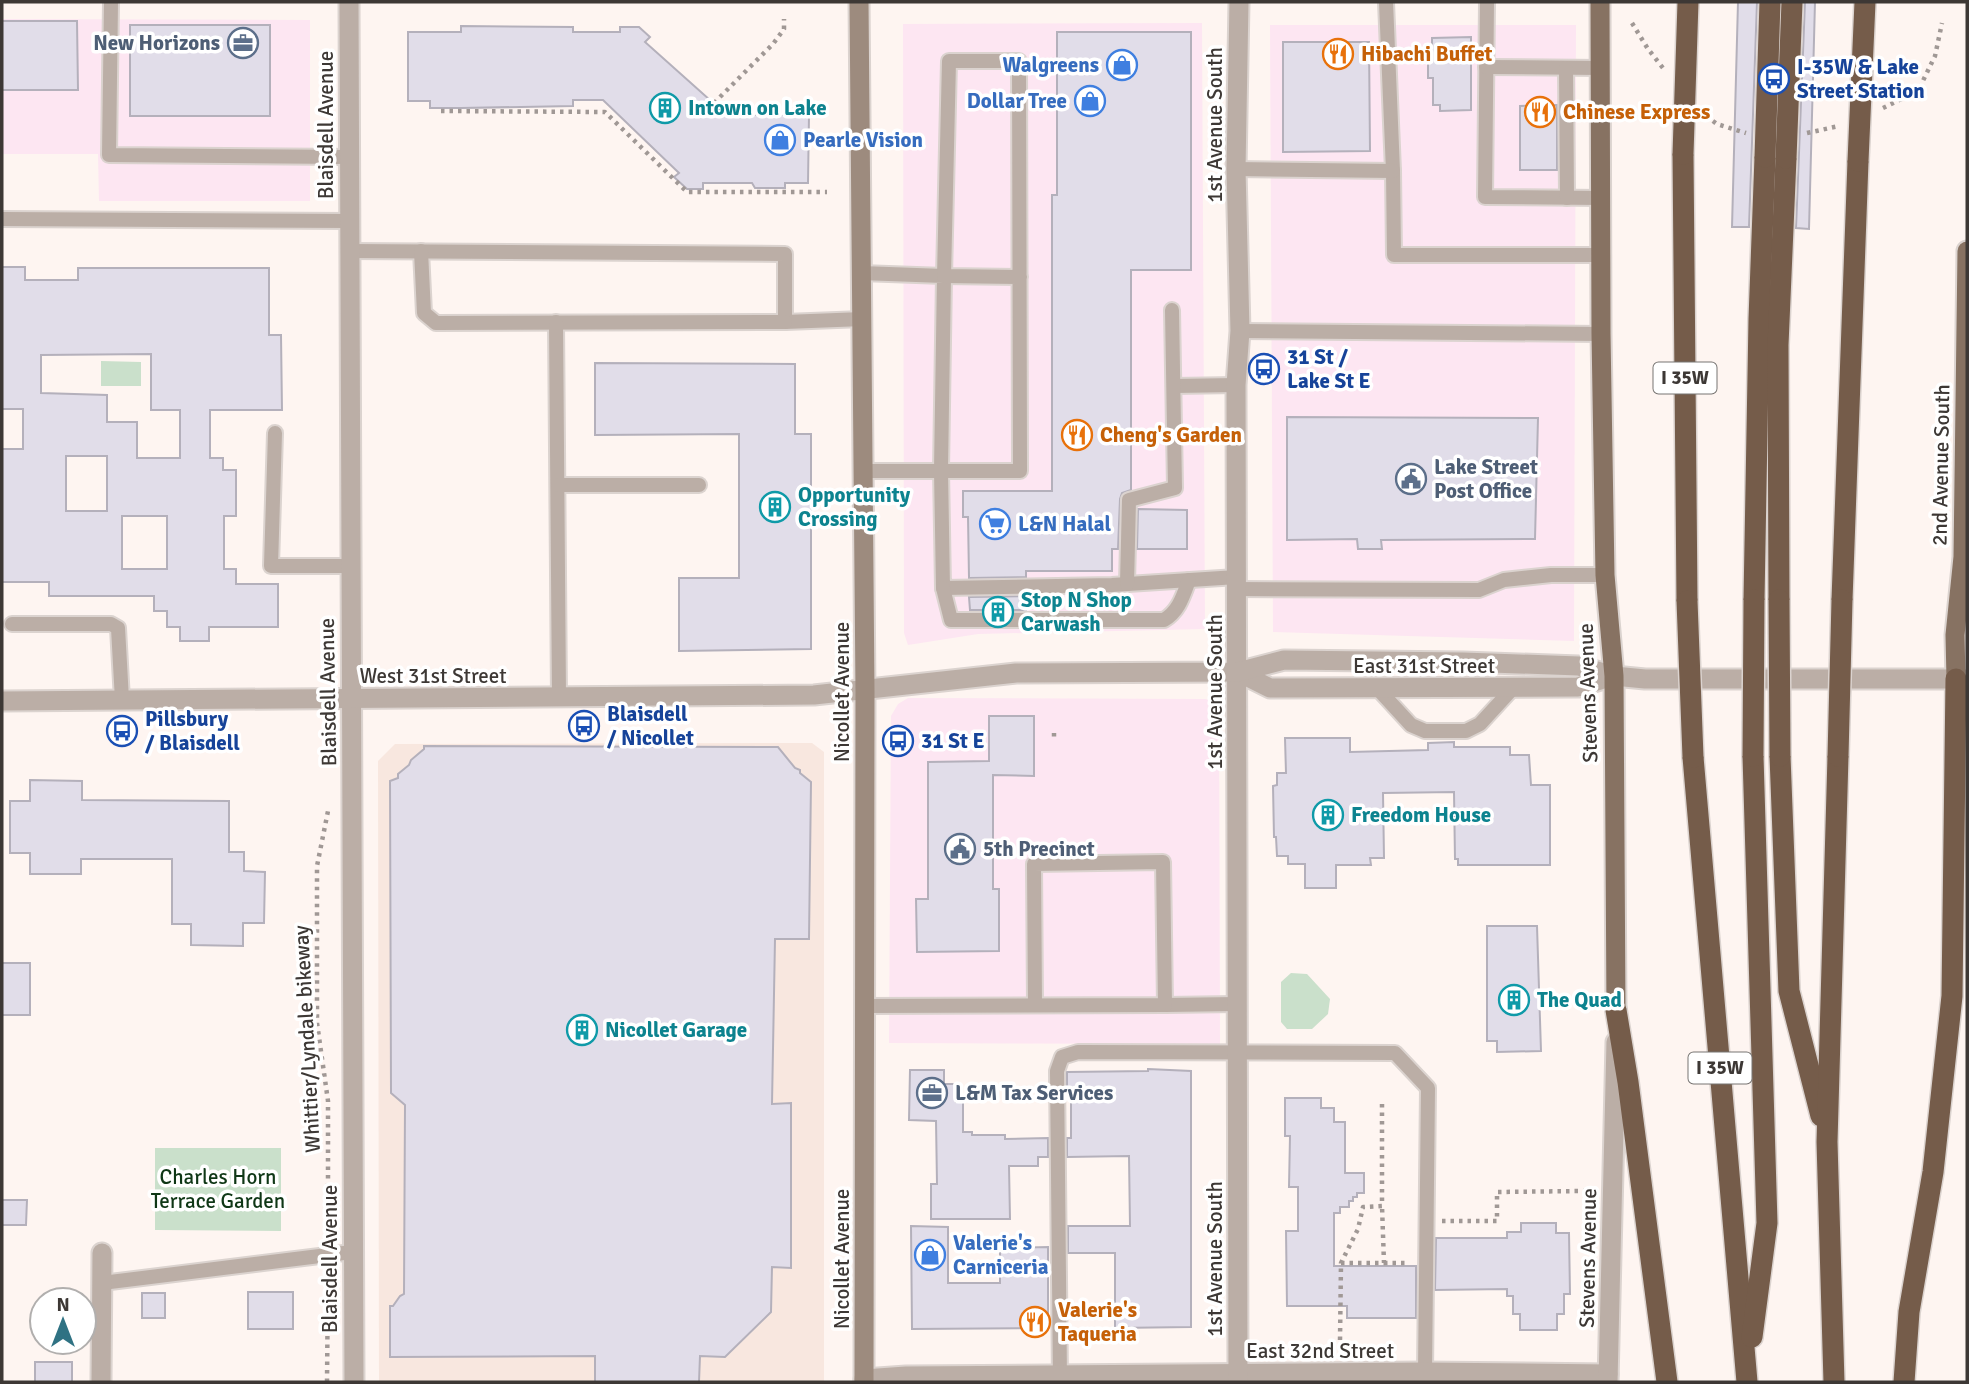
<svg xmlns="http://www.w3.org/2000/svg" width="1969" height="1384" font-family="Signika,sans-serif">
  <style>
    .commercial { fill: #fde6f2 }
    .built { fill: #f8e7df }
    .green { fill: #cae0cb }
    .building { fill: #e1dde9; stroke: #b4b0bb; stroke-width: 2; fill-rule: evenodd }
    .lines { fill: none; stroke-linecap: round; stroke-linejoin: round }
    .service-casing { stroke: #dbd3cf; stroke-width: 18 }
    .minor-casing { stroke: #dbd3cf; stroke-width: 23 }
    .tertiary-casing { stroke: #dbd3cf; stroke-width: 23 }
    .secondary-casing { stroke: #dbd3cf; stroke-width: 23 }
    .primary-casing { stroke: #dbd3cf; stroke-width: 23 }
    .motorway-casing { stroke: #dbd3cf; stroke-width: 24 }
    .path { stroke: #a09895; stroke-width: 4.5; stroke-dasharray: 3.5 5; stroke-linecap: butt }
    .service { stroke: #bbaea6; stroke-width: 14 }
    .minor { stroke: #bbaea6; stroke-width: 19 }
    .tertiary { stroke: #bbaea6; stroke-width: 19 }
    .secondary { stroke: #9d8b7e; stroke-width: 19 }
    .primary { stroke: #877262; stroke-width: 19 }
    .motorway { stroke: #755c4a; stroke-width: 21 }
    .motorway-bridge-casing { stroke: #dbd3cf; stroke-width: 24; stroke-linecap: butt }
    .motorway-bridge { stroke: #755c4a; stroke-width: 21 }
    .labels { text-anchor: middle; dominant-baseline: central; stroke-width: 7; stroke-linejoin: round; paint-order: stroke }
    .shield { fill: #fff; stroke: #777472; stroke-width: 2 }
    .shield-label { font-size: 19px; font-weight: bold; fill: #3d3835 }
    .service-label { font-size: 21px; font-weight: bold; fill: #4e5e75; stroke: #fff; text-anchor: start }
    .food-label { font-size: 21px; font-weight: bold; fill: #c56008; stroke: #fff; text-anchor: start }
    .shop-label { font-size: 21px; font-weight: bold; fill: #366cbe; stroke: #fff; text-anchor: start }
    .transit-label { font-size: 21px; font-weight: bold; fill: #164399; stroke: #fff; text-anchor: start }
    .culture-label { font-size: 21px; font-weight: bold; fill: #0d838f; stroke: #fff; text-anchor: start }
    .street-label { font-size: 21px; fill: #3d3835; stroke: #fff }
    .park-label { font-size: 21px; fill: #0f3716; stroke: #fff }
  </style>
  <rect width="100%" height="100%" fill="#fef5f1"/>
  <g class="commercial">
    <path d="M 2,19 L 310,20 L 310,201 L 99,201 L 98,154 L 2,154 Z"/>
    <path d="M 1202,23 L 1205,629 L 978,634 L 908,645 L 904,633 L 903,24 Z"/>
    <path d="M 1270,25 L 1576,25 L 1574,641 L 1273,632 Z"/>
    <path d="M 908,698 L 1205,699 L 1214,701 L 1219,708 L 1220,1044 L 889,1043 L 891,716 L 898,704 Z"/>
  </g>
  <path class="built" d="M 812,743 L 824,752 L 824,1382 L 379,1382 L 378,761 L 395,744 Z"/>
  <g class="green">
    <path d="M 101,361 L 141,362 L 141,386 L 101,386 Z"/>
    <path d="M 1291,973 L 1307,974 L 1330,999 L 1328,1014 L 1312,1029 L 1287,1029 L 1281,1022 L 1281,982 Z"/>
    <path d="M 155,1148 L 281,1148 L 281,1231 L 155,1230 Z"/>
  </g>
  <g class="building">
    <path d="M 1738,2 L 1757,2 L 1749,227 L 1732,227 Z"/>
    <path d="M 1805,2 L 1815,2 L 1809,229 L 1796,228 Z"/>
    <path d="M 2,21 L 77,21 L 78,90 L 2,90 Z"/>
    <rect x="130" y="25" width="140" height="91"/>
    <path d="M 461,26 L 573,27 L 573,32 L 620,32 L 620,27 L 639,27 L 650,37 L 645,42 L 720,109 L 734,109 L 734,115 L 809,115 L 808,183 L 785,183 L 785,188 L 755,188 L 752,183 L 703,183 L 703,189 L 687,189 L 674,177 L 679,173 L 603,100 L 573,100 L 573,106 L 461,108 L 430,108 L 430,101 L 408,101 L 408,32 L 461,32 Z"/>
    <path d="M 1057,32 L 1191,32 L 1191,270 L 1131,270 L 1131,490 L 1122,493 L 1120,499 L 1118,549 L 1112,549 L 1112,571 L 1026,571 L 1026,577 L 969,578 L 968,517 L 963,517 L 963,491 L 1052,491 L 1052,195 L 1057,195 Z"/>
    <path d="M 1471,37 L 1471,110 L 1440,111 L 1440,105 L 1433,105 L 1433,78 L 1428,78 L 1428,51 L 1432,51 L 1432,38 Z"/>
    <path d="M 1283,42 L 1369,42 L 1370,151 L 1283,152 Z"/>
    <path d="M 1557,105 L 1557,170 L 1520,170 L 1520,106 Z"/>
    <path d="M 2,267 L 25,267 L 25,280 L 78,280 L 78,268 L 269,268 L 269,335 L 281,335 L 282,410 L 210,410 L 210,458 L 223,458 L 223,470 L 236,470 L 236,516 L 224,516 L 224,569 L 236,569 L 236,584 L 278,584 L 278,627 L 209,627 L 209,641 L 180,641 L 180,627 L 167,627 L 167,611 L 154,611 L 154,596 L 49,596 L 49,582 L 2,582 L 2,449 L 23,449 L 23,409 L 2,409 ZM 151,354 L 151,410 L 180,410 L 180,458 L 137,458 L 137,422 L 107,422 L 107,395 L 41,393 L 41,355 ZM 66,456 L 107,456 L 107,511 L 66,511 ZM 122,516 L 167,516 L 167,569 L 122,569 Z"/>
    <path d="M 595,363 L 795,364 L 795,434 L 811,434 L 811,649 L 679,651 L 679,578 L 739,578 L 739,434 L 595,435 Z"/>
    <path d="M 1287,417 L 1538,418 L 1535,539 L 1381,540 L 1382,549 L 1358,549 L 1357,539 L 1287,540 Z"/>
    <path d="M 1138,509 L 1187,510 L 1187,549 L 1137,549 Z"/>
    <path d="M 1026,596 L 1026,610 L 970,610 L 969,597 Z"/>
    <path d="M 989,716 L 1034,716 L 1034,776 L 993,775 L 993,889 L 999,889 L 999,951 L 917,952 L 916,899 L 928,899 L 928,762 L 989,761 Z"/>
    <path d="M 1285,738 L 1350,738 L 1350,752 L 1428,750 L 1428,743 L 1454,742 L 1454,747 L 1510,747 L 1510,755 L 1529,755 L 1531,785 L 1550,785 L 1550,865 L 1458,865 L 1458,859 L 1455,859 L 1454,792 L 1383,793 L 1384,858 L 1370,858 L 1371,865 L 1336,865 L 1336,888 L 1305,888 L 1305,864 L 1288,864 L 1288,856 L 1277,856 L 1276,837 L 1274,837 L 1273,786 L 1277,785 L 1277,773 L 1286,773 Z"/>
    <path d="M 424,746 L 778,747 L 795,768 L 800,770 L 800,773 L 811,782 L 809,939 L 775,939 L 772,1104 L 791,1103 L 791,1268 L 772,1267 L 771,1312 L 725,1357 L 700,1356 L 699,1382 L 595,1382 L 595,1356 L 390,1357 L 390,1306 L 393,1306 L 400,1296 L 404,1294 L 405,1105 L 391,1093 L 390,781 L 398,778 L 398,774 L 409,765 L 411,760 L 424,749 Z"/>
    <path d="M 30,780 L 82,781 L 82,800 L 229,801 L 229,852 L 244,852 L 244,871 L 265,872 L 264,923 L 243,923 L 243,946 L 191,945 L 191,924 L 172,924 L 172,859 L 81,859 L 81,874 L 30,874 L 30,853 L 10,853 L 10,801 L 30,801 Z"/>
    <path d="M 1487,926 L 1537,926 L 1541,1051 L 1497,1052 L 1497,1041 L 1487,1041 Z"/>
    <rect x="2" y="963" width="28" height="52"/>
    <path d="M 1148,1069 L 1191,1071 L 1191,1327 L 1115,1328 L 1115,1253 L 1068,1253 L 1068,1226 L 1130,1226 L 1129,1156 L 1067,1157 L 1067,1138 L 1071,1138 L 1071,1095 L 1067,1095 L 1067,1072 L 1148,1071 Z"/>
    <path d="M 910,1070 L 944,1070 L 944,1084 L 956,1084 L 956,1102 L 963,1102 L 963,1132 L 972,1132 L 972,1135 L 1005,1135 L 1005,1139 L 1048,1138 L 1048,1157 L 1038,1157 L 1038,1166 L 1009,1166 L 1010,1219 L 931,1219 L 931,1184 L 937,1184 L 936,1121 L 909,1120 Z"/>
    <path d="M 1285,1098 L 1321,1098 L 1321,1108 L 1334,1108 L 1334,1122 L 1345,1122 L 1345,1173 L 1364,1173 L 1364,1193 L 1357,1193 L 1357,1197 L 1353,1197 L 1353,1201 L 1349,1201 L 1349,1207 L 1340,1207 L 1340,1213 L 1334,1213 L 1334,1266 L 1416,1266 L 1416,1318 L 1347,1318 L 1347,1306 L 1287,1306 L 1286,1231 L 1298,1231 L 1298,1187 L 1289,1187 L 1290,1136 L 1285,1136 Z"/>
    <path d="M 2,1200 L 27,1200 L 26,1225 L 2,1225 Z"/>
    <path d="M 1521,1223 L 1556,1223 L 1556,1233 L 1569,1233 L 1570,1294 L 1564,1294 L 1564,1314 L 1557,1314 L 1557,1330 L 1520,1330 L 1520,1314 L 1513,1314 L 1513,1296 L 1507,1296 L 1507,1289 L 1435,1290 L 1436,1238 L 1507,1238 L 1507,1232 L 1521,1232 Z"/>
    <path d="M 911,1226 L 948,1227 L 948,1283 L 1000,1283 L 1000,1248 L 1048,1247 L 1048,1328 L 912,1329 Z"/>
    <rect x="248" y="1292" width="45" height="37"/>
    <rect x="142" y="1293" width="23" height="25"/>
    <rect x="35" y="1362" width="37" height="20"/>
  </g>
  <g class="lines">
    <g class="service-casing">
      <g id="service">
        <path d="M 111,2 L 109,155 L 348,157"/>
        <path d="M 1386,2 L 1393,171 L 1394,255 L 1602,255"/>
        <path d="M 1487,2 L 1485,197 L 1602,198"/>
        <path d="M 1486,67 L 1601,68"/>
        <path d="M 1566,68 L 1567,198"/>
        <path d="M 1236,169 L 1393,171"/>
        <path d="M 2,219 L 349,221"/>
        <path d="M 349,251 L 785,254 L 785,322 L 863,319"/>
        <path d="M 421,251 L 424,313 L 436,323 L 785,322"/>
        <path d="M 861,273 L 944,276 L 941,470 L 943,588 L 1112,585 L 1237,577"/>
        <path d="M 556,322 L 559,698"/>
        <path d="M 1240,331 L 1601,334"/>
        <path d="M 1174,386 L 1236,385"/>
        <path d="M 275,433 L 271,566 L 350,566"/>
        <path d="M 863,471 L 1020,471 L 1019,61 L 949,61 L 944,276 L 1020,277"/>
        <path d="M 558,485 L 699,485"/>
        <path d="M 1127,584 L 1129,500 L 1175,488 L 1172,310"/>
        <path d="M 943,588 L 951,620 L 1164,620 C 1179,611 1183,596 1189,580"/>
        <path d="M 1237,589 L 1479,590 L 1504,580 L 1551,575 L 1605,575"/>
        <path d="M 12,624 L 111,624 L 118,628 L 122,700"/>
        <path d="M 1378,689 L 1411,725 L 1425,731 L 1466,731 L 1480,724 L 1513,688"/>
        <path d="M 1165,1005 L 1237,1004"/>
        <path d="M 864,1006 C 965,1006 1065,1005 1165,1005 L 1163,862 L 1034,864 L 1035,1005"/>
        <path d="M 102,1283 L 352,1252"/>
        <path d="M 1060,1382 L 1057,1071 L 1062,1057 L 1078,1052 L 1395,1053 L 1428,1088 L 1425,1372"/>
      </g>
    </g>
    <g class="minor-casing">
      <g id="minor">
        <path d="M 349,2 L 354,1382"/>
        <path d="M 864,1379 L 906,1376 L 1425,1372 L 1608,1374"/>
        <path d="M 101,1382 L 102,1253"/>
        <path d="M 1238,1382 L 1236,385 L 1240,331 L 1236,169 L 1239,2"/>
        <path d="M 1608,1382 L 1616,1042"/>
      </g>
    </g>
    <g class="tertiary-casing">
      <g id="tertiary">
        <path d="M 1238,672 L 1270,688 L 1578,687 L 1613,676"/>
        <path d="M 2,701 L 814,695 L 1016,673 L 1238,672 L 1284,660 L 1463,662 L 1579,666 L 1614,676 L 1645,679 L 1967,679"/>
      </g>
    </g>
    <g class="secondary-casing">
      <path id="secondary" d="M 859,2 L 865,691 L 864,1382"/>
    </g>
    <g class="primary-casing">
      <g id="primary">
        <path d="M 1600,2 L 1601,334 L 1605,575 L 1614,676 L 1616,1010"/>
        <path d="M 1956,679 L 1955,635 L 1963,557 L 1967,251"/>
      </g>
    </g>
    <g class="motorway-casing">
      <g id="motorway">
        <path d="M 1683,154 L 1687,601"/>
        <path d="M 1754,600 L 1759,319 L 1765,157"/>
        <path d="M 1779,600 L 1778,345 L 1786,158"/>
        <path d="M 1842,600 L 1858,161"/>
        <path d="M 1780,756 L 1789,991 L 1821,1116"/>
        <path d="M 1693,757 L 1747,1382"/>
        <path d="M 1616,1010 L 1628,1082 L 1667,1382"/>
        <path d="M 1752,1337 L 1767,1223 L 1753,756"/>
        <path d="M 1834,1382 L 1827,1142 L 1838,756"/>
        <path d="M 1904,1382 L 1909,1312 L 1933,1172 L 1952,996 L 1956,679"/>
      </g>
    </g>
    <g class="path">
      <path d="M 1632,23 L 1648,49 L 1663,68"/>
      <path d="M 714,103 L 773,44 L 784,29 L 784,19"/>
      <path d="M 1883,108 L 1918,91 L 1935,56 L 1942,23"/>
      <path d="M 441,111 L 605,112 L 687,192 L 827,192"/>
      <path d="M 1706,116 L 1717,124 L 1746,133"/>
      <path d="M 1807,133 L 1839,126"/>
      <path d="M 1054,733 L 1054,738"/>
      <path d="M 1442,1221 L 1497,1221 L 1497,1192 L 1585,1191"/>
      <path d="M 328,1238 L 328,1101 L 317,1023 L 317,866 L 328,811"/>
      <path d="M 1341,1263 L 1384,1263 L 1382,1206"/>
      <path d="M 1384,1263 L 1407,1263"/>
      <path d="M 1340,1340 L 1341,1263 L 1358,1229 L 1363,1207 L 1382,1206 L 1382,1104"/>
      <path d="M 327,1382 L 328,1271"/>
    </g>
    <use href="#service" class="service"/>
    <use href="#minor" class="minor"/>
    <use href="#tertiary" class="tertiary"/>
    <use href="#secondary" class="secondary"/>
    <use href="#primary" class="primary"/>
    <use href="#motorway" class="motorway"/>
    <g class="motorway-bridge-casing">
      <g id="motorway-bridge">
        <path d="M 1683,154 L 1688,2"/>
        <path d="M 1765,157 L 1770,2"/>
        <path d="M 1786,158 L 1792,2"/>
        <path d="M 1858,161 L 1865,2"/>
        <path d="M 1779,600 L 1780,756"/>
        <path d="M 1687,601 L 1693,757"/>
        <path d="M 1753,756 L 1754,600"/>
        <path d="M 1838,756 L 1842,600"/>
      </g>
    </g>
    <use href="#motorway-bridge" class="motorway-bridge"/>
  </g>
  <defs>
    <g id="office-ring" transform="scale(1.575)"><circle r="9.5" fill="#fff" stroke="#5c6f8a" stroke-width="1.5"/><path d="M-6-3h4V-5.5h4V-3h4V5H-6ZM-1-4.5V-3h2v-1.5ZM-6 0V1H6V0Z" fill="#5c6f8a"/></g>
    <g id="restaurant-ring" transform="scale(1.575)"><circle r="9.5" fill="#fff" stroke="#e8710a" stroke-width="1.5"/><path d="M-5-6h1v4h1v-4h1v4h1v-4h1v5L-1.5 .5V6h-2V.5L-5-1ZM5-6V6H3V1.5H1.5Q1.5-4 5-6Z" fill="#e8710a"/></g>
    <g id="shop-ring" transform="scale(1.575)"><circle r="9.5" fill="#fff" stroke="#3f7fe0" stroke-width="1.5"/><path d="M-5-2.5h2.3a2.7 3.5 0 0 1 5.4 0H5L5.5 6h-11ZM-1.5-2.5h3a1.5 2.3 0 0 0-3 0Z" fill="#3f7fe0"/></g>
    <g id="bus-ring" transform="scale(1.575)"><circle r="9.5" fill="#fff" stroke="#1a4fb4" stroke-width="1.5"/><path d="M-5-6H5V4H4V6H2V4H-2V6H-4V4H-5ZM-3.5-4V0h7V-4ZM-3.5 1.2v1.5H-2V1.2ZM2 1.2v1.5H3.5V1.2Z" fill="#1a4fb4"/></g>
    <g id="building-ring" transform="scale(1.575)"><circle r="9.5" fill="#fff" stroke="#0f9aa8" stroke-width="1.5"/><path d="M-4-6H4V6H1V3H-1V6H-4ZM-2.5-4.3h1.7v1.8h-1.7ZM.8-4.3h1.7v1.8H.8ZM-2.5-1h1.7V.8h-1.7ZM.8-1h1.7V.8H.8Z" fill="#0f9aa8"/></g>
    <g id="civic-ring" transform="scale(1.575)"><circle r="9.5" fill="#fff" stroke="#5c6f8a" stroke-width="1.5"/><path d="M-.6-6.5H3V-4.5H.6V-3L4-1V1h2V6H-6V1h2V-1L-.6-3ZM-1.2 2.5V6h2.4V2.5Z" fill="#5c6f8a"/></g>
    <g id="supermarket-ring" transform="scale(1.575)"><circle r="9.5" fill="#fff" stroke="#3f7fe0" stroke-width="1.5"/><path d="M-6-5.5h2.5l.6 2H6L4.5 2H-2.5L-4.4-4H-6ZM-1.5 3.2a1.3 1.3 0 1 0 .1 0ZM3 3.2a1.3 1.3 0 1 0 .1 0Z" fill="#3f7fe0"/></g>
  </defs>
  <g fill-rule="evenodd">
    <use href="#office-ring" x="243" y="43"/>
    <use href="#restaurant-ring" x="1338" y="54"/>
    <use href="#shop-ring" x="1122" y="65"/>
    <use href="#bus-ring" x="1774" y="79"/>
    <use href="#shop-ring" x="1090" y="101"/>
    <use href="#building-ring" x="665" y="108"/>
    <use href="#restaurant-ring" x="1540" y="112"/>
    <use href="#shop-ring" x="780" y="140"/>
    <use href="#bus-ring" x="1264" y="369"/>
    <use href="#restaurant-ring" x="1077" y="435"/>
    <use href="#civic-ring" x="1411" y="479"/>
    <use href="#building-ring" x="775" y="507"/>
    <use href="#supermarket-ring" x="995" y="524"/>
    <use href="#building-ring" x="998" y="612"/>
    <use href="#bus-ring" x="584" y="726"/>
    <use href="#bus-ring" x="122" y="731"/>
    <use href="#bus-ring" x="898" y="741"/>
    <use href="#building-ring" x="1328" y="815"/>
    <use href="#civic-ring" x="960" y="849"/>
    <use href="#building-ring" x="1514" y="1000"/>
    <use href="#building-ring" x="582" y="1030"/>
    <use href="#office-ring" x="932" y="1093"/>
    <use href="#shop-ring" x="930" y="1255"/>
    <use href="#restaurant-ring" x="1035" y="1322"/>
  </g>
  <g class="labels">
    <g class="shield">
      <rect x="1653.5" y="362.5" width="63" height="31" rx="5"/>
      <rect x="1688.5" y="1052.5" width="63" height="31" rx="5"/>
    </g>
    <g class="shield-label">
      <text x="1685" y="378">I 35W</text>
      <text x="1720" y="1068">I 35W</text>
    </g>
    <g class="service-label">
      <text x="220" y="43" text-anchor="end">New Horizons</text>
      <text x="1434" y="467">Lake Street<tspan x="1434" dy="24">Post Office</tspan></text>
      <text x="983" y="849">5th Precinct</text>
      <text x="955" y="1093">L&amp;M Tax Services</text>
    </g>
    <g class="food-label">
      <text x="1361" y="54">Hibachi Buffet</text>
      <text x="1563" y="112">Chinese Express</text>
      <text x="1100" y="435">Cheng's Garden</text>
      <text x="1058" y="1310">Valerie's<tspan x="1058" dy="24">Taqueria</tspan></text>
    </g>
    <g class="shop-label">
      <text x="1099" y="65" text-anchor="end">Walgreens</text>
      <text x="1067" y="101" text-anchor="end">Dollar Tree</text>
      <text x="803" y="140">Pearle Vision</text>
      <text x="1018" y="524">L&amp;N Halal</text>
      <text x="953" y="1243">Valerie's<tspan x="953" dy="24">Carniceria</tspan></text>
    </g>
    <g class="transit-label">
      <text x="1797" y="67">I-35W &amp; Lake<tspan x="1797" dy="24">Street Station</tspan></text>
      <text x="1287" y="357">31 St /<tspan x="1287" dy="24">Lake St E</tspan></text>
      <text x="607" y="714">Blaisdell<tspan x="607" dy="24">/ Nicollet</tspan></text>
      <text x="145" y="719">Pillsbury<tspan x="145" dy="24">/ Blaisdell</tspan></text>
      <text x="921" y="741">31 St E</text>
    </g>
    <g class="culture-label">
      <text x="688" y="108">Intown on Lake</text>
      <text x="798" y="495">Opportunity<tspan x="798" dy="24">Crossing</tspan></text>
      <text x="1021" y="600">Stop N Shop<tspan x="1021" dy="24">Carwash</tspan></text>
      <text x="1351" y="815">Freedom House</text>
      <text x="1537" y="1000">The Quad</text>
      <text x="605" y="1030">Nicollet Garage</text>
    </g>
    <g class="street-label">
      <text transform="translate(326 125) rotate(-90)">Blaisdell Avenue</text>
      <text transform="translate(1215 125) rotate(-90)">1st Avenue South</text>
      <text transform="translate(1941 465) rotate(-89)">2nd Avenue South</text>
      <text x="1424" y="666">East 31st Street</text>
      <text x="433" y="676">West 31st Street</text>
      <text transform="translate(328 692) rotate(-91)">Blaisdell Avenue</text>
      <text transform="translate(842 692) rotate(-90)">Nicollet Avenue</text>
      <text transform="translate(1215 692) rotate(-90)">1st Avenue South</text>
      <text transform="translate(1588 693) rotate(-92)">Stevens Avenue</text>
      <text transform="translate(307 1039) rotate(-93)">Whittier/Lyndale bikeway</text>
      <text transform="translate(1588 1258) rotate(-89)">Stevens Avenue</text>
      <text transform="translate(330 1259) rotate(-90)">Blaisdell Avenue</text>
      <text transform="translate(842 1259) rotate(-90)">Nicollet Avenue</text>
      <text transform="translate(1215 1259) rotate(-90)">1st Avenue South</text>
      <text x="1320" y="1351">East 32nd Street</text>
    </g>
    <g class="park-label">
      <text x="218" y="1177">Charles Horn<tspan x="218" dy="24">Terrace Garden</tspan></text>
    </g>
  </g>
  <rect width="1969" height="1384" fill="none" stroke="#3d3835" stroke-width="7"/>
  <g transform="translate(63 1321)"><circle r="33" fill="#ffffff" stroke="#b1afae" stroke-width="2"/>
  <path d="M0-5L12 26L0 18L-12 26Z" fill="#2f7283"/>
  <text y="-10" font-size="19" font-weight="bold" text-anchor="middle" fill="#3d3835">N</text>
  </g>
</svg>
